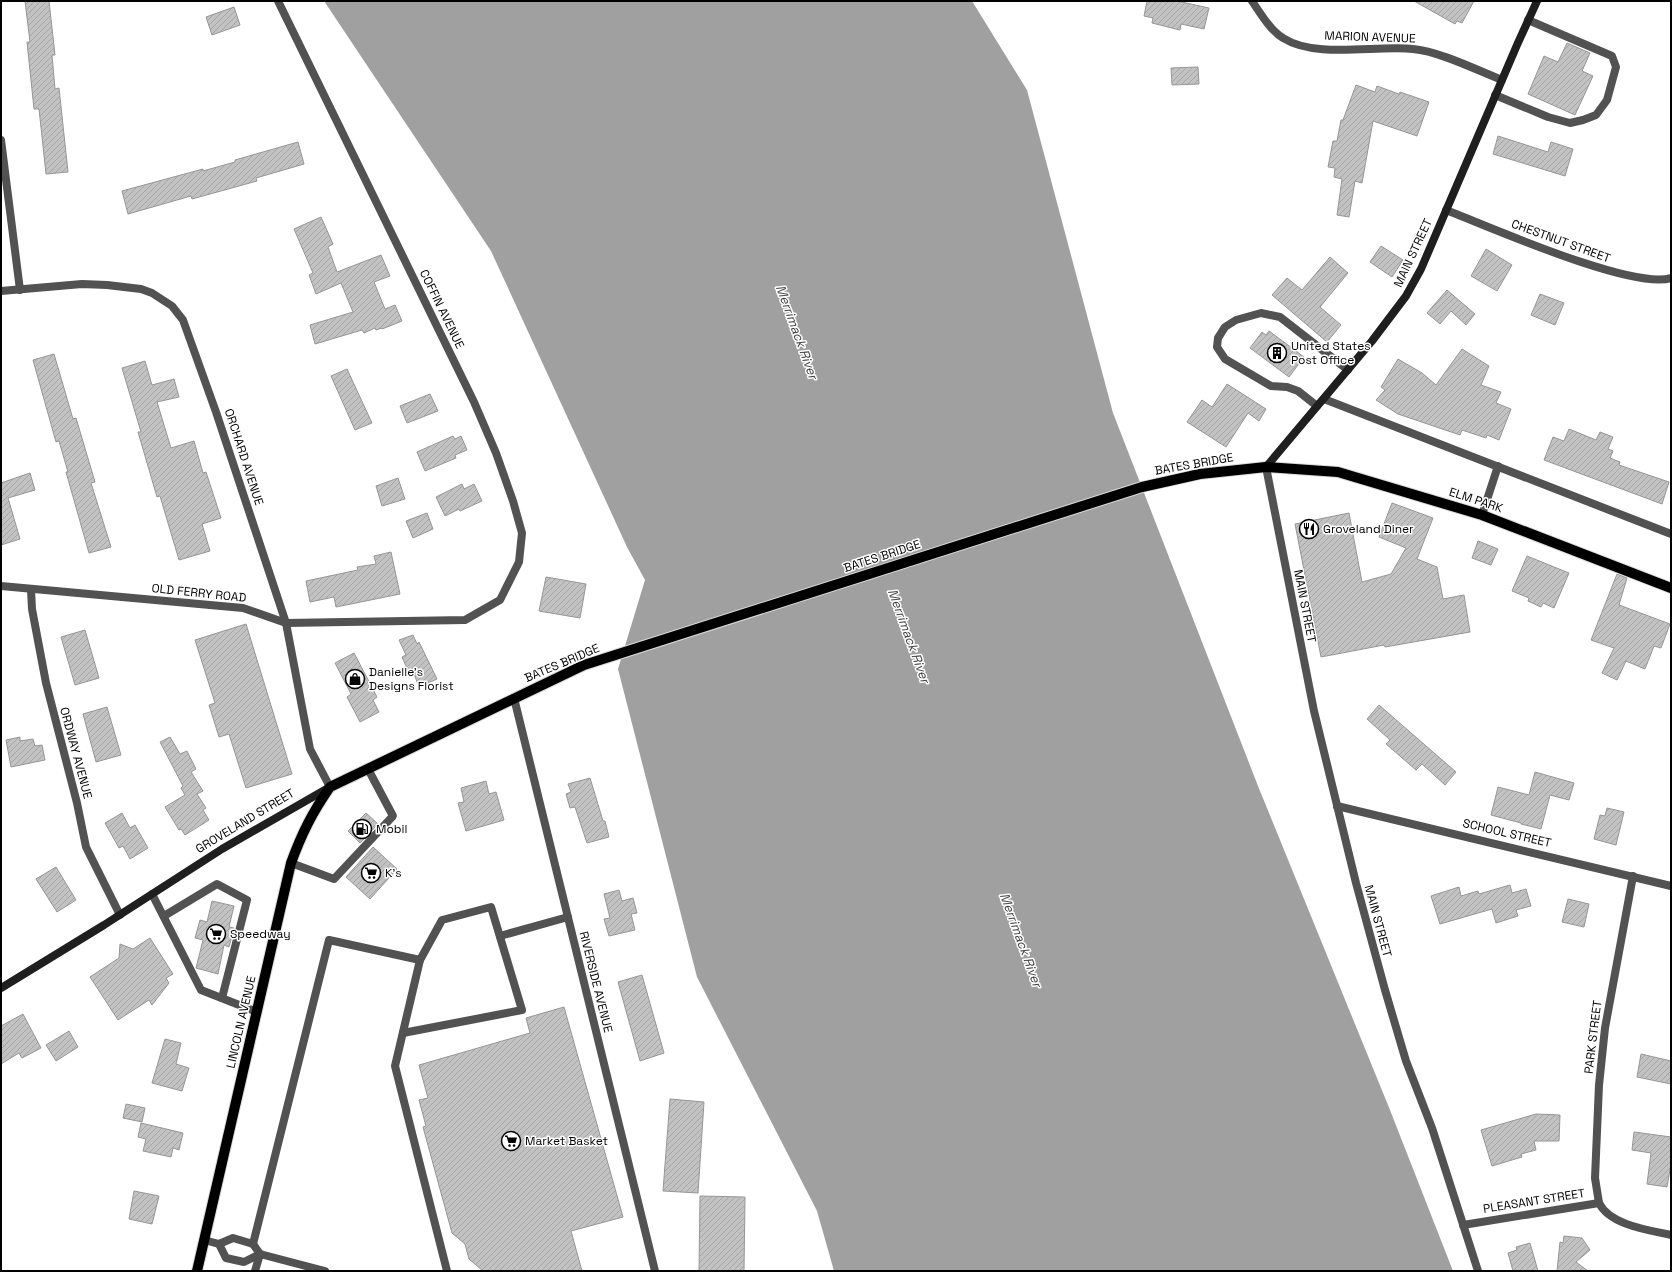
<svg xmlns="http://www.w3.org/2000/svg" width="1672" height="1272" font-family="'Space Grotesk',sans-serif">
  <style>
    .water { fill: #a0a0a0 }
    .building { fill: url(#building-hatch); stroke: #969696 }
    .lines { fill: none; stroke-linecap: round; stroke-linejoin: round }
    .primary-casing { stroke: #dbdbdb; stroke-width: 12 }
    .service { stroke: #525252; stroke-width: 8 }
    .minor { stroke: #525252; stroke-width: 8 }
    .tertiary { stroke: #525252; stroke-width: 8 }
    .secondary { stroke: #1f1f1f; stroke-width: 8 }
    .primary { stroke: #000; stroke-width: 10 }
    .labels { text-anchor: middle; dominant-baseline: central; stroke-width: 3; stroke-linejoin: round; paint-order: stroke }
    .street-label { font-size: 12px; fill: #000; stroke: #fff }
    .poi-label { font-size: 12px; fill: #000; stroke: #fff; text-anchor: start }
    .water-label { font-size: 13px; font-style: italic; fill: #414141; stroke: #fff }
  </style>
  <defs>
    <pattern id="building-hatch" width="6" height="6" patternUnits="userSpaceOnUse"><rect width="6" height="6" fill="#c2c2c2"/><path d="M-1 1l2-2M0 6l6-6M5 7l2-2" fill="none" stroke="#a5a5a5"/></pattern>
  </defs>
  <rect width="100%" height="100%" fill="#fff"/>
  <path class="water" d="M 324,1 L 972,1 L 1027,90 L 1113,413 L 1258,786 L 1390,1110 L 1453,1271 L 834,1271 L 817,1211 L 697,977 L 618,669 L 645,580 L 627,547 L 491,251 Z"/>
  <g class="building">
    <path d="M 25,1 L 49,1 L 55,55 L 52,55 L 55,89 L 59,88 L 68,172 L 46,174 L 39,109 L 34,109 L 27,42 L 30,42 Z"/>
    <path d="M 1147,1 L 1177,1 L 1209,8 L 1204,29 L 1181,24 L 1180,30 L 1152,23 L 1153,18 L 1144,16 Z"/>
    <path d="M 1414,1 L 1474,1 L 1462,23 L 1457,21 L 1455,24 Z"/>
    <path d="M 234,7 L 240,25 L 212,35 L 206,17 Z"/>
    <path d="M 1567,43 L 1590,53 L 1582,71 L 1593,76 L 1575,115 L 1528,94 L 1544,56 L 1558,62 Z"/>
    <path d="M 1198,67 L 1199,84 L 1172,85 L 1171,68 Z"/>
    <path d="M 1356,85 L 1375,92 L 1377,86 L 1399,94 L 1400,92 L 1429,102 L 1417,136 L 1373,121 L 1362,183 L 1355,181 L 1349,217 L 1337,215 L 1342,179 L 1334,177 L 1335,168 L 1328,167 L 1333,141 L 1337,141 L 1341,120 L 1343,120 Z"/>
    <path d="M 1498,136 L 1548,152 L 1551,142 L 1573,149 L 1565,176 L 1493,154 Z"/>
    <path d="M 298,142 L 304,164 L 256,178 L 257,181 L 192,199 L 191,196 L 128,214 L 122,191 L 203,169 L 203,171 L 235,162 L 235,160 Z"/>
    <path d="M 321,217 L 333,244 L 328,247 L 337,272 L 381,255 L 390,276 L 374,282 L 385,309 L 395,305 L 402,321 L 382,329 L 382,328 L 376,330 L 375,328 L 364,333 L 362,330 L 315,344 L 310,325 L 353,312 L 341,283 L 316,294 L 309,275 L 313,273 L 294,229 Z"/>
    <path d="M 1381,246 L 1403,260 L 1392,277 L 1370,262 Z"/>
    <path d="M 1486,249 L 1512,265 L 1497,291 L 1471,276 Z"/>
    <path d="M 1330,257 L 1348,273 L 1320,307 L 1341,325 L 1327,342 L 1272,295 L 1287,278 L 1302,290 Z"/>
    <path d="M 1447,290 L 1475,314 L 1466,325 L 1451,311 L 1440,324 L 1427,313 Z"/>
    <path d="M 1540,294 L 1564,303 L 1555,325 L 1531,315 Z"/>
    <path d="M 1269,331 L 1304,357 L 1289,377 L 1250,348 L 1262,332 L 1266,335 Z"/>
    <path d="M 1462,349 L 1489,366 L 1481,385 L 1501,392 L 1496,403 L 1511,409 L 1499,440 L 1487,435 L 1486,438 L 1462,430 L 1460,435 L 1398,414 L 1376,400 L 1385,390 L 1381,387 L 1398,359 L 1422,373 L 1436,385 Z"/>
    <path d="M 54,354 L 73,419 L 76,418 L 95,482 L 91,483 L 111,547 L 89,553 L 66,472 L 68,472 L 59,441 L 56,442 L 33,360 Z"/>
    <path d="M 145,361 L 152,385 L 174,379 L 179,397 L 157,402 L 171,448 L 194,441 L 203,473 L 206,472 L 221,518 L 202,524 L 210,551 L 179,560 L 160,496 L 157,497 L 138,432 L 141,432 L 122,368 Z"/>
    <path d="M 347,369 L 372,423 L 355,430 L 331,376 Z"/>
    <path d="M 1227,384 L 1266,409 L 1259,421 L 1248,413 L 1226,447 L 1187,422 L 1202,400 L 1212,407 Z"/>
    <path d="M 430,394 L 438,411 L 407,423 L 400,406 Z"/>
    <path d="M 1569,429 L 1596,440 L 1600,432 L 1613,437 L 1608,449 L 1613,451 L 1610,458 L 1620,462 L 1619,465 L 1669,482 L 1662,504 L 1544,460 L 1553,437 L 1564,441 Z"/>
    <path d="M 453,436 L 455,439 L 461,436 L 467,450 L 455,455 L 456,458 L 425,471 L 417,452 Z"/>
    <path d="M 30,473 L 35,490 L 8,498 L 20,539 L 1,545 L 1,483 Z"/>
    <path d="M 398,478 L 405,499 L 382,506 L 376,486 Z"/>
    <path d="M 462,484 L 464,489 L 474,484 L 482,501 L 460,511 L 459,509 L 445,516 L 436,497 Z"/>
    <path d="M 1392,503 L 1433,518 L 1417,559 L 1437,567 L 1443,599 L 1464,595 L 1470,632 L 1385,647 L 1384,645 L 1321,657 L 1295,524 L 1349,513 L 1362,582 L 1391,574 L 1406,548 L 1379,537 Z"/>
    <path d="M 427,513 L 433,529 L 413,538 L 406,521 Z"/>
    <path d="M 1478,541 L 1498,549 L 1491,565 L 1472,558 Z"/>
    <path d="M 391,552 L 400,594 L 336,607 L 334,597 L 310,602 L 306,581 L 358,570 L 357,567 L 376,564 L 374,556 Z"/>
    <path d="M 1527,556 L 1569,573 L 1554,608 L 1543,603 L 1541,607 L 1528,601 L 1529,598 L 1512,591 Z"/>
    <path d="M 1617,574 L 1627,578 L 1619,605 L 1670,624 L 1661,648 L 1654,646 L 1645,669 L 1626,661 L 1617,680 L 1602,673 L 1614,648 L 1591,640 Z"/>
    <path d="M 546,577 L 586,584 L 580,618 L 539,611 Z"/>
    <path d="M 246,624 L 292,774 L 246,788 L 229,734 L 219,737 L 209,705 L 215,703 L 195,640 Z"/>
    <path d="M 85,630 L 99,678 L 75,685 L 61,637 Z"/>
    <path d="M 413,635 L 417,644 L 419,642 L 437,679 L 419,687 L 414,674 L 410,675 L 402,657 L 406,655 L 399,640 Z"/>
    <path d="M 354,653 L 377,697 L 373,700 L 379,712 L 360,722 L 347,697 L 351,694 L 335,663 Z"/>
    <path d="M 1379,705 L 1456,772 L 1445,785 L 1422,764 L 1416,770 L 1386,744 L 1390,740 L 1367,719 Z"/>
    <path d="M 107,707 L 121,755 L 96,762 L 83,714 Z"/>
    <path d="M 20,737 L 20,741 L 33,739 L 35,746 L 42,745 L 45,760 L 11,767 L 6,740 Z"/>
    <path d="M 170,737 L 180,754 L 187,751 L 196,769 L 191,772 L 203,791 L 197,794 L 206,808 L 203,810 L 209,820 L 185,835 L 181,829 L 179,830 L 165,807 L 185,795 L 181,788 L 183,786 L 160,742 Z"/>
    <path d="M 1535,772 L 1574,783 L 1569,800 L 1550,795 L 1541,829 L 1521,824 L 1521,823 L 1491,815 L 1498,787 L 1529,795 Z"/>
    <path d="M 590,778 L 603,821 L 605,821 L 609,837 L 587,843 L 575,807 L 570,808 L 566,794 L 571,792 L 568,784 Z"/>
    <path d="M 486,781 L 489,794 L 496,792 L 504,820 L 466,831 L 458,803 L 464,802 L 461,788 Z"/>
    <path d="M 1607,808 L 1624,812 L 1616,845 L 1594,839 L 1600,815 L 1605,816 Z"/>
    <path d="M 122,813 L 130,828 L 135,825 L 148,848 L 130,859 L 123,846 L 119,848 L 105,823 Z"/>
    <path d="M 366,813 L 378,824 L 360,843 L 348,831 Z"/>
    <path d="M 373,847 L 397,869 L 370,899 L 346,877 Z"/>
    <path d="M 56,867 L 76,900 L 57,912 L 36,879 Z"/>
    <path d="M 1510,885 L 1512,893 L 1526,889 L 1531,906 L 1516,910 L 1518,916 L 1496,923 L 1492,909 L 1440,924 L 1431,896 L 1459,887 L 1461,896 L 1478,891 L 1479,894 Z"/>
    <path d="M 619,890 L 622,901 L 633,898 L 637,913 L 631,914 L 635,930 L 609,936 L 604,919 L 610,918 L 604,894 Z"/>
    <path d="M 1568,899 L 1589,904 L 1584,927 L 1562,922 Z"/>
    <path d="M 212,901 L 234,906 L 229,927 L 234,928 L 229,947 L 224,945 L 218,974 L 196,968 L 203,940 L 195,938 L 200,920 L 207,922 Z"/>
    <path d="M 150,938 L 173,974 L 166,978 L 169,983 L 152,1005 L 149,1000 L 118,1020 L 90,977 L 119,958 L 120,944 L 133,949 Z"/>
    <path d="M 642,975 L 664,1053 L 640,1061 L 618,982 Z"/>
    <path d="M 564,1007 L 623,1217 L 571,1231 L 582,1271 L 483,1271 L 469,1259 L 465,1244 L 452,1233 L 423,1127 L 426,1126 L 419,1100 L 428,1098 L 419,1065 L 530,1033 L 526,1018 Z"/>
    <path d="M 23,1014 L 41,1048 L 22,1058 L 19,1053 L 1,1064 L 1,1026 Z"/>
    <path d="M 69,1031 L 78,1047 L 56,1061 L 46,1045 Z"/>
    <path d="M 165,1039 L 181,1043 L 176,1064 L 189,1068 L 182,1091 L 152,1083 Z"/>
    <path d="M 1641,1054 L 1671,1061 L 1671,1084 L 1637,1077 Z"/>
    <path d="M 670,1099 L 704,1102 L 698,1193 L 663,1191 Z"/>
    <path d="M 126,1104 L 145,1108 L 142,1122 L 123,1118 Z"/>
    <path d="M 1536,1114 L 1560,1115 L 1559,1141 L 1534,1141 L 1536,1150 L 1521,1154 L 1522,1157 L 1492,1166 L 1481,1130 Z"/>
    <path d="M 141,1123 L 183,1133 L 179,1150 L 173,1148 L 171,1157 L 143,1151 L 146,1139 L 138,1137 Z"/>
    <path d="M 1634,1132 L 1671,1137 L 1671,1164 L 1667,1187 L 1647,1184 L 1651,1153 L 1632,1150 Z"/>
    <path d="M 134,1191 L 159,1196 L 152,1224 L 129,1219 Z"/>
    <path d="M 700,1196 L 745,1197 L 744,1271 L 699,1271 Z"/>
    <path d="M 1564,1236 L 1582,1238 L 1590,1250 L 1576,1262 L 1588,1271 L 1557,1271 L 1560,1242 L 1563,1243 Z"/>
    <path d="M 1530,1243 L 1538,1271 L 1513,1271 L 1508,1253 L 1517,1250 L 1516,1247 Z"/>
  </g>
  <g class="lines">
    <g class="primary-casing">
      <path id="primary" d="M 197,1271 L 291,863 C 302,833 312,813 330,787 L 584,665 L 1142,487 L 1200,474 L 1266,467 L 1338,472 L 1482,515 L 1671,588"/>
    </g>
    <g class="service">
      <path d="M 1495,95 L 1548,117 L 1570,123 L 1583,120 L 1596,115 L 1607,100 L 1616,67 L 1612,56 L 1528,20"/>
      <path d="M 1,140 L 20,290"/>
      <path d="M 1317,406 L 1298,391 L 1287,387 L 1271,386 L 1225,359 L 1217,347 L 1218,338 L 1225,327 L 1236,320 L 1261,313 L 1280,317 L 1348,370"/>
      <path d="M 291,863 L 334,879 L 393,816 L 368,769"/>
      <path d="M 152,894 L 201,990 L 257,1012"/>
      <path d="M 164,916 L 217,884 L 247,900 L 222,998"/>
      <path d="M 500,936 L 568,917"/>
      <path d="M 403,1033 L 522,1010 L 491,907 L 442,920 L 420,960"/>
      <path d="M 204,1240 L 219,1244 L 233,1238 L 253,1244 L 260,1254 L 325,1271"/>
      <path d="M 219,1244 L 226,1258 L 244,1262 L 260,1254"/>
      <path d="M 253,1244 L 329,940 L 420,960 L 395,1066 L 447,1271"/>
      <path d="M 255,1271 L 260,1254"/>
    </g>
    <g class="minor">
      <path d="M 1252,1 C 1260,13 1271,31 1283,38 C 1316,59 1375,45 1413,49 C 1438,51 1477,70 1502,80"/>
      <path d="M 1446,210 C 1490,227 1632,290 1671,278"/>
      <path d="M 1,291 L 82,284 L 107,285 L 141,289 L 152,293 L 172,306 L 183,320 L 216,412 L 286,623 L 310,749 L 330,787"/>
      <path d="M 1324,399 L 1671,534"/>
      <path d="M 1482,515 L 1498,466"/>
      <path d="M 1,586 L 243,608 L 286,623 L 465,620 L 500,600 L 519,562 L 522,533 L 513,501 L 496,453 L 474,402 L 278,1"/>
      <path d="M 31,590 L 32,609 L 46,683 L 77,803 L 86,847 L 120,915"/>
      <path d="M 514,698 L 655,1271"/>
      <path d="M 1337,806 L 1671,886"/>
      <path d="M 1599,1203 L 1595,1178 L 1599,1085 L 1605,1028 L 1633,876"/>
      <path d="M 1463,1225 L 1599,1203 C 1610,1225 1648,1230 1671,1235"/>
    </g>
    <path class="tertiary" d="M 1266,467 L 1314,711 L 1356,883 L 1385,990 L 1406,1061 L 1432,1128 L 1478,1271"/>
    <g class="secondary">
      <path d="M 1266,467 L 1372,341 L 1406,296 L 1421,269 L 1517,45 L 1537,1"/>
      <path d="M 1,988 L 104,925 L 222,849 L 330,787"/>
    </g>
    <use href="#primary" class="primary"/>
  </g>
  <defs>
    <g id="building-ring" transform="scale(1)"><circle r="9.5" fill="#fff" stroke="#000" stroke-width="1.5"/><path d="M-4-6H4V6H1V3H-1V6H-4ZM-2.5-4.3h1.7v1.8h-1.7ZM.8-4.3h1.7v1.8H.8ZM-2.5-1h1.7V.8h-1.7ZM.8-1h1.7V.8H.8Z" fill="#000"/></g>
    <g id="restaurant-ring" transform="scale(1)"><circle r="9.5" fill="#fff" stroke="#000" stroke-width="1.5"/><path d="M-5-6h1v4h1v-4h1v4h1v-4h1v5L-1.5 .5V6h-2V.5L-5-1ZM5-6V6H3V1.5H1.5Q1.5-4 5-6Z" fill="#000"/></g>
    <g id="shop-ring" transform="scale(1)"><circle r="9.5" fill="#fff" stroke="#000" stroke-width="1.5"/><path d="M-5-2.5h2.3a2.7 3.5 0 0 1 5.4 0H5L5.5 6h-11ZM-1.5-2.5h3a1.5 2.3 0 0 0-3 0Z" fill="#000"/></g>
    <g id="fuel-ring" transform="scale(1)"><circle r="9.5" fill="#fff" stroke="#000" stroke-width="1.5"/><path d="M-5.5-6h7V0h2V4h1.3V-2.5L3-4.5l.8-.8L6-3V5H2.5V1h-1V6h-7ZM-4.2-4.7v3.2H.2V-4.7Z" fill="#000"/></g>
    <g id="supermarket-ring" transform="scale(1)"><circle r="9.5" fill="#fff" stroke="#000" stroke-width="1.5"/><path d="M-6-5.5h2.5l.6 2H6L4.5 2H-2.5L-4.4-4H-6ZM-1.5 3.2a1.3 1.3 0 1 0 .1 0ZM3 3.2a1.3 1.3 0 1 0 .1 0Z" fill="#000"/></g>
  </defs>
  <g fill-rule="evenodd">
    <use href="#building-ring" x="1277" y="353"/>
    <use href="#restaurant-ring" x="1309" y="529"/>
    <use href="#shop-ring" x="355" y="679"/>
    <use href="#fuel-ring" x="362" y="829"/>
    <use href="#supermarket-ring" x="371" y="873"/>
    <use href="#supermarket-ring" x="216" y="934"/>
    <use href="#supermarket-ring" x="511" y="1141"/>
  </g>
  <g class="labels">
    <g class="street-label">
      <text transform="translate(1370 37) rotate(2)">MARION AVENUE</text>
      <text transform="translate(1561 241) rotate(20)">CHESTNUT STREET</text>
      <text transform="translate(1413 253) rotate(-65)">MAIN STREET</text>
      <text transform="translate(442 309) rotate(64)">COFFIN AVENUE</text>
      <text transform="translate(244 457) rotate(72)">ORCHARD AVENUE</text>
      <text transform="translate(1194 464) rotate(-10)">BATES BRIDGE</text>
      <text transform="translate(1476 500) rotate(18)">ELM PARK</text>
      <text transform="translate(882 556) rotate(-18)">BATES BRIDGE</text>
      <text transform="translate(199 593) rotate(6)">OLD FERRY ROAD</text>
      <text transform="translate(1305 606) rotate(79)">MAIN STREET</text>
      <text transform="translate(562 663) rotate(-23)">BATES BRIDGE</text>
      <text transform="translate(76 753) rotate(75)">ORDWAY AVENUE</text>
      <text transform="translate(245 821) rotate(-31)">GROVELAND STREET</text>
      <text transform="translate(1507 833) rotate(13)">SCHOOL STREET</text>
      <text transform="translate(1378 921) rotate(75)">MAIN STREET</text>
      <text transform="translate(596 982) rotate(76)">RIVERSIDE AVENUE</text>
      <text transform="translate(241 1022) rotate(-77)">LINCOLN AVENUE</text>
      <text transform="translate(1593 1037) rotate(-83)">PARK STREET</text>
      <text transform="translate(1534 1201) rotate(-9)">PLEASANT STREET</text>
    </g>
    <g class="poi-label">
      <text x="1291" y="346">United States<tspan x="1291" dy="14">Post Office</tspan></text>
      <text x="1323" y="529">Groveland Diner</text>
      <text x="369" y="672">Danielle's<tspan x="369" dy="14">Designs Florist</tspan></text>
      <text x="376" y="829">Mobil</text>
      <text x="385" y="873">K's</text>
      <text x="230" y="934">Speedway</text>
      <text x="525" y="1141">Market Basket</text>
    </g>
    <g class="water-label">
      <text transform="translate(797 332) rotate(70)">Merrimack River</text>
      <text transform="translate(909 636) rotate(70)">Merrimack River</text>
      <text transform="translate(1021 940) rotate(70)">Merrimack River</text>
    </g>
  </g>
  <rect width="1672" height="1272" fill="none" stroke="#000000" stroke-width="4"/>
</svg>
